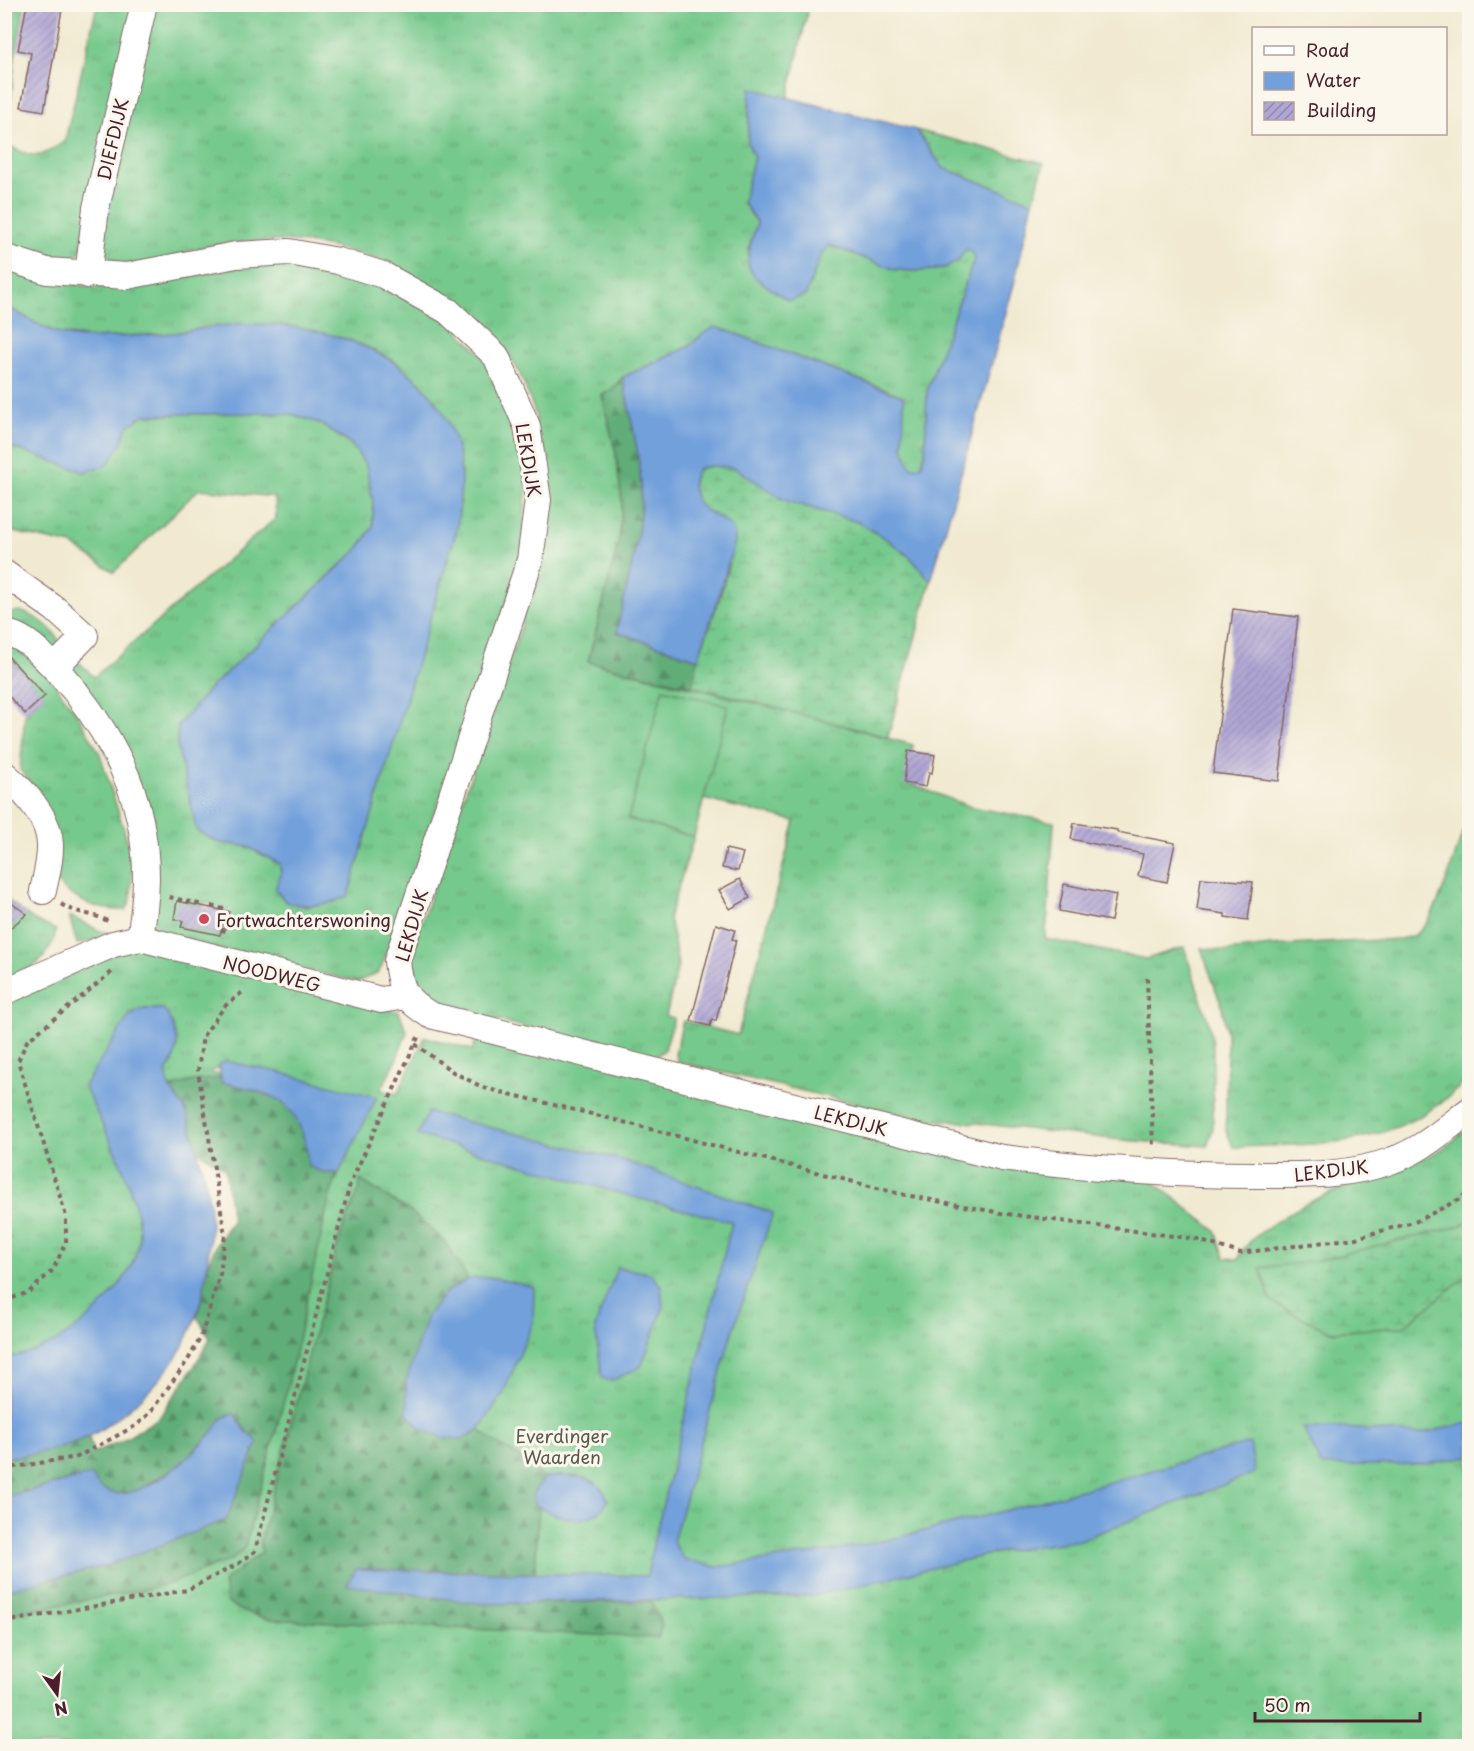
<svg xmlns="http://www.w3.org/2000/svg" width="1474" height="1751" font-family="'Playpen Sans',sans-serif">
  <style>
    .grass { fill: url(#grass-tufts); stroke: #60745c; stroke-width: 1.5; fill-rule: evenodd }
    .forest { fill: url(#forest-firs); stroke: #556652; stroke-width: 1.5 }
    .wetland { fill: url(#wetland-marsh); stroke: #60745c; stroke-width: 1.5 }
    .pitch { fill: #76c98c; stroke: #60745c; stroke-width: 1.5 }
    .water { fill: #72a0db; stroke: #5e6083; stroke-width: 1.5 }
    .building { fill: url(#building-hatch) }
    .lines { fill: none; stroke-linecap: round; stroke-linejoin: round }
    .minor-casing { stroke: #846665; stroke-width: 28 }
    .path { stroke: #846665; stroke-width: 4; stroke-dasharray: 4.5 4.5; stroke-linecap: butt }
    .minor { stroke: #fff; stroke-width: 26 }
    .poi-dot { fill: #d1495b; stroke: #fbf7ec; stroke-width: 2 }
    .labels { text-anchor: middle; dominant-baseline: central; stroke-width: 6; stroke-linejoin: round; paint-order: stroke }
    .street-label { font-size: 18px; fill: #4a1f2b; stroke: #fbf7ec }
    .poi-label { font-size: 18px; fill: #4a1f2b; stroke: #fbf7ec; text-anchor: start }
    .park-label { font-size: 18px; fill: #595a4d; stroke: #fbf7ec }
  </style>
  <defs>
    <pattern id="grass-tufts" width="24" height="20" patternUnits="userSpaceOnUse" patternTransform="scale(1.5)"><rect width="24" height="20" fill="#76c98c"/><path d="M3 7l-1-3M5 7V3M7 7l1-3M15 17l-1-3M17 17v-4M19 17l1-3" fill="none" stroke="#68ac79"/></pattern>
    <pattern id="forest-firs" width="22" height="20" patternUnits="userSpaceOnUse" patternTransform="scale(1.5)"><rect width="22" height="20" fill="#60ad78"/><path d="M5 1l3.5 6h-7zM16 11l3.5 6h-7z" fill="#518c63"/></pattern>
    <pattern id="wetland-marsh" width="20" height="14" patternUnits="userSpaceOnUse" patternTransform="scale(1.5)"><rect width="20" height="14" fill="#76c98c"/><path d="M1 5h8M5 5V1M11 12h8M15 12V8" fill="none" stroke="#68ac79"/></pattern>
    <pattern id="building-hatch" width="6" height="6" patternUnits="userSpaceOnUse" patternTransform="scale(1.5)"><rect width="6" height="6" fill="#b0a6d5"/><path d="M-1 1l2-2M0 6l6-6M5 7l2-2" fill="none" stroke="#9187ad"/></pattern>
  </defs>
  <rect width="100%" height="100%" fill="#fbf7ec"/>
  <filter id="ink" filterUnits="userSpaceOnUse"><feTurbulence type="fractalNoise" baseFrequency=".0167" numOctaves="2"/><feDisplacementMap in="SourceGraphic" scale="12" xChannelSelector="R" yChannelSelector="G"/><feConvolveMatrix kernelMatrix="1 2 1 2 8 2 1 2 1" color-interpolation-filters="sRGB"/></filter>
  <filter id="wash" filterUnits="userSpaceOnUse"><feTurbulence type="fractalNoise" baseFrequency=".008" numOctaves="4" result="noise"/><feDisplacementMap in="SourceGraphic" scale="24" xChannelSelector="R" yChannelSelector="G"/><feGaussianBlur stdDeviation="1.35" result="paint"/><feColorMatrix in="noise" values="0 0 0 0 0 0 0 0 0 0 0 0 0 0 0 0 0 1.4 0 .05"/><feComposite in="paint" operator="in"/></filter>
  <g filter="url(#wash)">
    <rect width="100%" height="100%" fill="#f1ead1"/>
    <g class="grass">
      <path d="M 5,5 L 24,8 L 15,57 L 6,145 C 36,158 36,161 65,141 L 97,5 L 134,5 L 80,252 L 67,263 L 5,250 Z"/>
      <path d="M 153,5 L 809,5 L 788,98 L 750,88 L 748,143 L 754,157 L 743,202 L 757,223 L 748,250 L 806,295 L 820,256 L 829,245 L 896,270 L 915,271 L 934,270 L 947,267 L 958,261 L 965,249 L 970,250 L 976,257 L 927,390 L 925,453 L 922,464 L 919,467 L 911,467 C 898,448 903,418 903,396 L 731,332 L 715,327 L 704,333 L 688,347 L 623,377 L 611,390 L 602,395 L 616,454 L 622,502 L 619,540 L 588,662 L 804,715 L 913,745 L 905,782 L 971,807 L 1054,822 L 1048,913 L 1045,939 L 1146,959 L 1184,947 L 1208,1021 L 1213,1043 L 1213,1128 L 1207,1146 L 1121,1140 L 976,1123 L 923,1119 L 678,1062 L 675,1054 L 683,1021 L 738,1035 L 795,821 L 703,799 L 628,819 L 694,837 L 669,917 L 678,965 L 666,1016 L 674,1018 L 665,1049 L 651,1061 L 438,1004 C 422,997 415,987 405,972 L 522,624 L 536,416 C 528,393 520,370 506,350 C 499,341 488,333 480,325 C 415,262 323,232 233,243 C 226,244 218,244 211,245 C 184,251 149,270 123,264 C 105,260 102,245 101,229 Z"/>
      <path d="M 916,130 L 1044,163 L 1033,202 L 943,168 Z"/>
      <path d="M 268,262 L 309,265 L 382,285 L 450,322 L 497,371 L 528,462 L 521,562 L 388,951 L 379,972 L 358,982 L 163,936 L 147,925 L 152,855 L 68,667 L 77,660 L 94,677 L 276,518 L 275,497 L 199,489 L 114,572 L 72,545 L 9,531 L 5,544 L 5,445 L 84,472 L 120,445 L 127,427 L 144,415 L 252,413 L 291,414 L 319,423 L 351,444 L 366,465 L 373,502 L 373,527 L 358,549 L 209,689 L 178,725 L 177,745 L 217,842 L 248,847 L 280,864 L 281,875 L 276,889 L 305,907 L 334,902 L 348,895 L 457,528 L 460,500 L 458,448 L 434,400 L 419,382 L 396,362 L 373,350 L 348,339 L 240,324 L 209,327 L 175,333 L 92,338 L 61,334 L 37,324 L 5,305 L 5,267 L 90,287 L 128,287 ZM 204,902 L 211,904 L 211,908 L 226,911 L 220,935 L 181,927 L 187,903 L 203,906 Z"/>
      <path d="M 20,611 C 39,618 51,626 61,644 L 56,652 L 5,624 L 4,614 Z"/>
      <path d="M 14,645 L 51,679 L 79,717 L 100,754 L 129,846 L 132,867 L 131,899 L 126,910 C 99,911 76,902 58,883 L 33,785 L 20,770 L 25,714 L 44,696 L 5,652 L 5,646 Z"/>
      <path d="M 1468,816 L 1470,816 L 1469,1077 C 1404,1149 1322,1144 1233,1147 L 1226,1130 L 1227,1034 L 1222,1007 L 1201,948 L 1227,951 L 1271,946 L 1399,939 C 1404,938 1412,937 1416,934 C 1438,920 1459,842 1468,816 Z"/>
      <path d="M 9,901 L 34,920 L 56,930 C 51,959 29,971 5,983 L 5,907 Z"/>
      <path d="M 69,916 L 100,931 L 115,935 L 77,944 Z"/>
      <path d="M 135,945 L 399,1012 L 407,1032 L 395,1063 L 381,1090 L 397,1094 L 425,1037 L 473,1050 L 477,1034 L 1151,1180 L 1216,1231 L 1225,1258 L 1239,1259 C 1243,1237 1305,1203 1326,1195 C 1363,1179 1401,1170 1437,1152 C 1449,1146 1459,1135 1469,1126 L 1469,1746 L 5,1746 L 4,1562 L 208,1493 L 269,1380 L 226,1061 L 219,1064 L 218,1069 L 211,1071 L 212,1074 L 219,1074 L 220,1078 L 193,1081 L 169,1088 L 166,1072 L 173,1062 L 164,1009 L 142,1009 L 129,1016 L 132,1191 C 136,1207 140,1223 139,1240 C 135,1280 84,1330 49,1346 C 36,1353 19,1356 5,1358 L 5,1002 Z"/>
    </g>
    <g class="forest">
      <path d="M 623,377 C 630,419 642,456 641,500 C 640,545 625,588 617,632 L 698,659 L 692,686 L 588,662 L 619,540 L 622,502 L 616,454 L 602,395 L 611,390 Z"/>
      <path d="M 220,1078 L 221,1082 C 236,1086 271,1092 283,1103 C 300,1118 308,1144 309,1166 L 325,1173 L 339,1173 L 330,1195 L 288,1385 L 245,1547 L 233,1559 L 163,1586 L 5,1615 L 4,1590 L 109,1565 L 246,1431 L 234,1414 L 222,1418 L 213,1432 L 178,1466 L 139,1490 L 122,1494 L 110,1492 L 77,1478 L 5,1497 L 5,1457 L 19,1457 L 89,1437 L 93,1453 L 122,1441 L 159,1418 L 194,1367 L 210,1338 L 197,1317 C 202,1300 204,1283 208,1266 C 212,1249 222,1235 232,1221 L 225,1169 L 197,1150 L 184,1107 L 169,1088 L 193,1081 Z"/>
      <path d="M 360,1180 L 411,1212 L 445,1242 L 468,1279 L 446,1292 L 461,1439 L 479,1430 L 496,1443 L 526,1461 L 544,1478 L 534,1492 L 534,1503 L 539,1506 L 535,1574 L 357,1569 L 484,1604 L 651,1601 L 662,1625 L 658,1638 L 267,1619 L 240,1610 L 227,1602 L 224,1581 L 262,1552 L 260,1542 L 340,1236 L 359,1190 Z"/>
    </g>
    <g class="wetland">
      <path d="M 713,466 L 735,468 L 806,506 L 858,522 L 888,540 L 910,557 L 931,581 L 888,737 L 692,686 L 698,659 L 721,594 L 735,539 C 732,534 730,527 726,522 C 721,517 711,514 705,510 C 690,501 690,481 699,468 Z"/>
      <path d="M 1469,1219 L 1469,1274 L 1403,1327 L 1330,1332 L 1271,1302 L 1260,1268 L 1319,1260 L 1463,1225 Z"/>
    </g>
    <path class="pitch" d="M 663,689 L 728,706 L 694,837 L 628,819 Z"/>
    <g class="water">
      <path d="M 750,88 L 916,130 L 943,168 L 1033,202 L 1014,284 L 931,581 L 910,557 L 888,540 L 858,522 L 784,500 L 735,468 L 713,466 L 699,468 C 693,477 691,483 694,494 C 700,518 736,516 735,539 C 735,546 731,555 729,561 C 720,595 709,626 698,659 L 617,632 C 625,588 640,545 641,500 C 642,457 630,419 623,377 L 688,347 L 704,333 L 715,327 L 731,332 L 904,397 L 903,448 L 911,467 L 919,467 L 922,464 L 925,453 L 927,390 L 975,257 L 970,250 L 966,249 L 958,261 L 947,267 L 934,270 L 915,271 L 896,270 L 829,245 L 820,256 L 806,295 L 789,301 C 746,272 740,275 757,223 L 743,202 L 754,157 L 748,143 Z"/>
      <path d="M 4,305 C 22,315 41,328 61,334 C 78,339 97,338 115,337 C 135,336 154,335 174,333 C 195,330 215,326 237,324 C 322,320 434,354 457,447 C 464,473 460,502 457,528 L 348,896 C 325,906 310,908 286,902 L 275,889 L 281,874 L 280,864 L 248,847 L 217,842 L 197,831 L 177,745 L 178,725 L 209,689 L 358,549 L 373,527 L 373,502 L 366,465 L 351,444 L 319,423 L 291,414 L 252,413 L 144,415 L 127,427 L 121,445 L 107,465 L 84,472 L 5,445 Z"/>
      <path d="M 142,1009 L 164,1009 C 179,1033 183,1049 166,1072 L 169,1088 L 184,1107 L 187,1114 C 196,1146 207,1179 210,1211 C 212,1226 210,1242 208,1257 C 203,1324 176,1373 122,1414 C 111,1422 100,1432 88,1437 C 65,1447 29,1457 5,1457 L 5,1358 C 41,1353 71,1336 97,1310 C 115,1292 136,1268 139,1241 C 143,1197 102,1126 84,1086 L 129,1016 Z"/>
      <path d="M 226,1061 L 278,1072 L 377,1097 L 339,1173 L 325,1173 L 308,1166 C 308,1144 300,1118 283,1103 C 271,1093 237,1086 221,1082 L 219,1064 Z"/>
      <path d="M 428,1112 L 622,1160 L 773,1213 L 730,1339 L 673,1542 L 684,1559 L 717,1567 L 830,1551 L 896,1538 L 1031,1504 L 1250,1443 L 1255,1473 L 1080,1540 L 999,1552 L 815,1596 L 484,1604 L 347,1585 L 356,1569 L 647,1576 L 653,1545 L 732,1222 L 633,1197 L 417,1135 Z"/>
      <path d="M 617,1268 L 650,1273 L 661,1286 L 663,1309 L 641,1367 L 611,1381 L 602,1378 L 595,1327 Z"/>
      <path d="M 489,1277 L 534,1287 L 533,1323 L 503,1394 L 479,1430 L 461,1439 L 443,1438 L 420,1428 L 407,1413 L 406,1382 L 427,1316 L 446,1292 L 468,1279 Z"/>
      <path d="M 234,1414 L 246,1431 L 258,1442 L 226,1520 L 109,1565 L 5,1590 L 5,1497 L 91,1475 C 118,1526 188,1459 211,1434 C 215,1430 217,1423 222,1419 C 224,1416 230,1415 234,1414 Z"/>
      <path d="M 1469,1423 L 1469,1456 L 1428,1464 L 1322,1466 L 1303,1428 L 1346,1428 L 1418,1434 Z"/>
      <path d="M 560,1476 C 582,1476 599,1477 608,1500 C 593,1530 556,1519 534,1503 L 534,1492 L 544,1478 Z"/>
    </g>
    <g id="blocks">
      <g class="building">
        <path d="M 27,4 L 63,4 L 44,111 L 21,107 L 31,53 L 18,50 Z"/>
        <path d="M 1233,609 L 1298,617 L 1279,781 L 1213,773 Z"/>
        <path d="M 4,652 L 45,696 L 25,714 L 4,691 Z"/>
        <path d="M 908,751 L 935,755 L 932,773 L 929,772 L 926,787 L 904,783 Z"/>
        <path d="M 1074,823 L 1117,830 L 1117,832 L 1175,843 L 1167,882 L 1138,876 L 1143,854 L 1071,839 Z"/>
        <path d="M 726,849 L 743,853 L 738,871 L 722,868 Z"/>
        <path d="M 1201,878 L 1253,882 L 1248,920 L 1225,917 L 1225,914 L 1197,910 Z"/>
        <path d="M 740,879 L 750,898 L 730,909 L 719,890 Z"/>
        <path d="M 1064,884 L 1116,895 L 1111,921 L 1059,911 Z"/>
        <path d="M 4,898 L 27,914 L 4,933 Z"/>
        <path d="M 177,901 L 226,911 L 220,935 L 181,927 L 183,921 L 174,919 Z"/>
        <path d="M 716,924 L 735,930 L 732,939 L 736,940 L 716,1021 L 712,1019 L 710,1026 L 691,1021 Z"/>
      </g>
    </g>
  </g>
  <g filter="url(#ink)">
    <use href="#blocks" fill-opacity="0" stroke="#846665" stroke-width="1.5"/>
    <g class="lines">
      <g class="minor-casing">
        <g id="minor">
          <path d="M 4,257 L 47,271 L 127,276 L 236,255 L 289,252 L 338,261 L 383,275 L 448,311 L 496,356 L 527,426 L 538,500 L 530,560 L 397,961 C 400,990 405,1000 430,1015 L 1002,1158 C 1086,1168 1167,1175 1253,1175 C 1299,1175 1349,1177 1393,1160 C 1422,1150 1445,1129 1470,1110"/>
          <path d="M 88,275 L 96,208 L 144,4"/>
          <path d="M 4,573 L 55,609 L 85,636 L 55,667"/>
          <path d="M 4,633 C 19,634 33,646 43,656 C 86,697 128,761 140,820 C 149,864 147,895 140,938"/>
          <path d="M 4,774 C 24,791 49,816 50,844 C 51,860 46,876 43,891"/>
          <path d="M 4,992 L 113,944 L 140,938 L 381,1000 L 406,996"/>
        </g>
      </g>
      <g class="path">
        <path d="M 169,897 L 203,905"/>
        <path d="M 61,904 C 75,914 95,913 109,922"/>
        <path d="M 211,906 L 228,910 L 222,937"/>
        <path d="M 1147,978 L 1153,1148"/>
        <path d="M 415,1044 L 453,1072 L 484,1088 L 604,1117 L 900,1194 L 1001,1213 L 1195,1239 L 1240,1253 L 1356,1238 L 1417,1221 L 1458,1200 L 1470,1191"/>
        <path d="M 4,1301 L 29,1292 L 53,1270 L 66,1242 L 66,1216 L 18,1061 L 27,1041 L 113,971"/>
        <path d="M 4,1467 L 15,1467 L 77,1457 L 137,1425 L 149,1414 L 188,1360 L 201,1337 L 220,1274 L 225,1235 L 198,1071 L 203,1036 L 225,1006 L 245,990"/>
        <path d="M 4,1622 L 187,1590 L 238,1564 L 255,1551 L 350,1184 L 420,1033"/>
      </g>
      <use href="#minor" class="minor"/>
    </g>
  </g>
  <circle class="poi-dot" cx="204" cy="919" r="6"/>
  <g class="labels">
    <g class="street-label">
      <text transform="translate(112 139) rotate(-77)">DIEFDIJK</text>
      <text transform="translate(529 460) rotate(80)">LEKDIJK</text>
      <text transform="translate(411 925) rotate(-74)">LEKDIJK</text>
      <text transform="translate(272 973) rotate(14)">NOODWEG</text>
      <text transform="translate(851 1120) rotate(14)">LEKDIJK</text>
      <text transform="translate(1331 1170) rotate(-7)">LEKDIJK</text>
    </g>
    <g class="poi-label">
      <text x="216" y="919">Fortwachterswoning</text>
    </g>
    <g class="park-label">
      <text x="562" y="1435">Everdinger<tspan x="562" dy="21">Waarden</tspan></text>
    </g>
  </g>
  <rect width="1474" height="1751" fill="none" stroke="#fbf7ec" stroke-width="24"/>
  <rect x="1252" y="27" width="195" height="108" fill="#fbf7ec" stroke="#b4a19f" stroke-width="1.5"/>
  <rect x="1264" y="46" width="30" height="9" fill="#ffffff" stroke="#b4a19f" stroke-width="1.5"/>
  <text x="1306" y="57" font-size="18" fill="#4a1f2b">Road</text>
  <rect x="1264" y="72" width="30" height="18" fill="#72a0db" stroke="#b4a19f" stroke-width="1.5"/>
  <text x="1306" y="87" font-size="18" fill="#4a1f2b">Water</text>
  <rect x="1264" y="102" width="30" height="18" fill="url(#building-hatch)" stroke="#b4a19f" stroke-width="1.5"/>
  <text x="1306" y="117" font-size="18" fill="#4a1f2b">Building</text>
  <g transform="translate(57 1694) rotate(165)" stroke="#fbf7ec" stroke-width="4.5" paint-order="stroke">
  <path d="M0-4.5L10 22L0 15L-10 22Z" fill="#4a1f2b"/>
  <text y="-9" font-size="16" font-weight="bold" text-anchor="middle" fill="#4a1f2b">N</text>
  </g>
  <path d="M1255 1712v9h165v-9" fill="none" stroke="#4a1f2b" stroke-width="3"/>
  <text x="1264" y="1712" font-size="18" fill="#4a1f2b" stroke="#fbf7ec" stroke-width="4.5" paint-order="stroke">50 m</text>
</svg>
